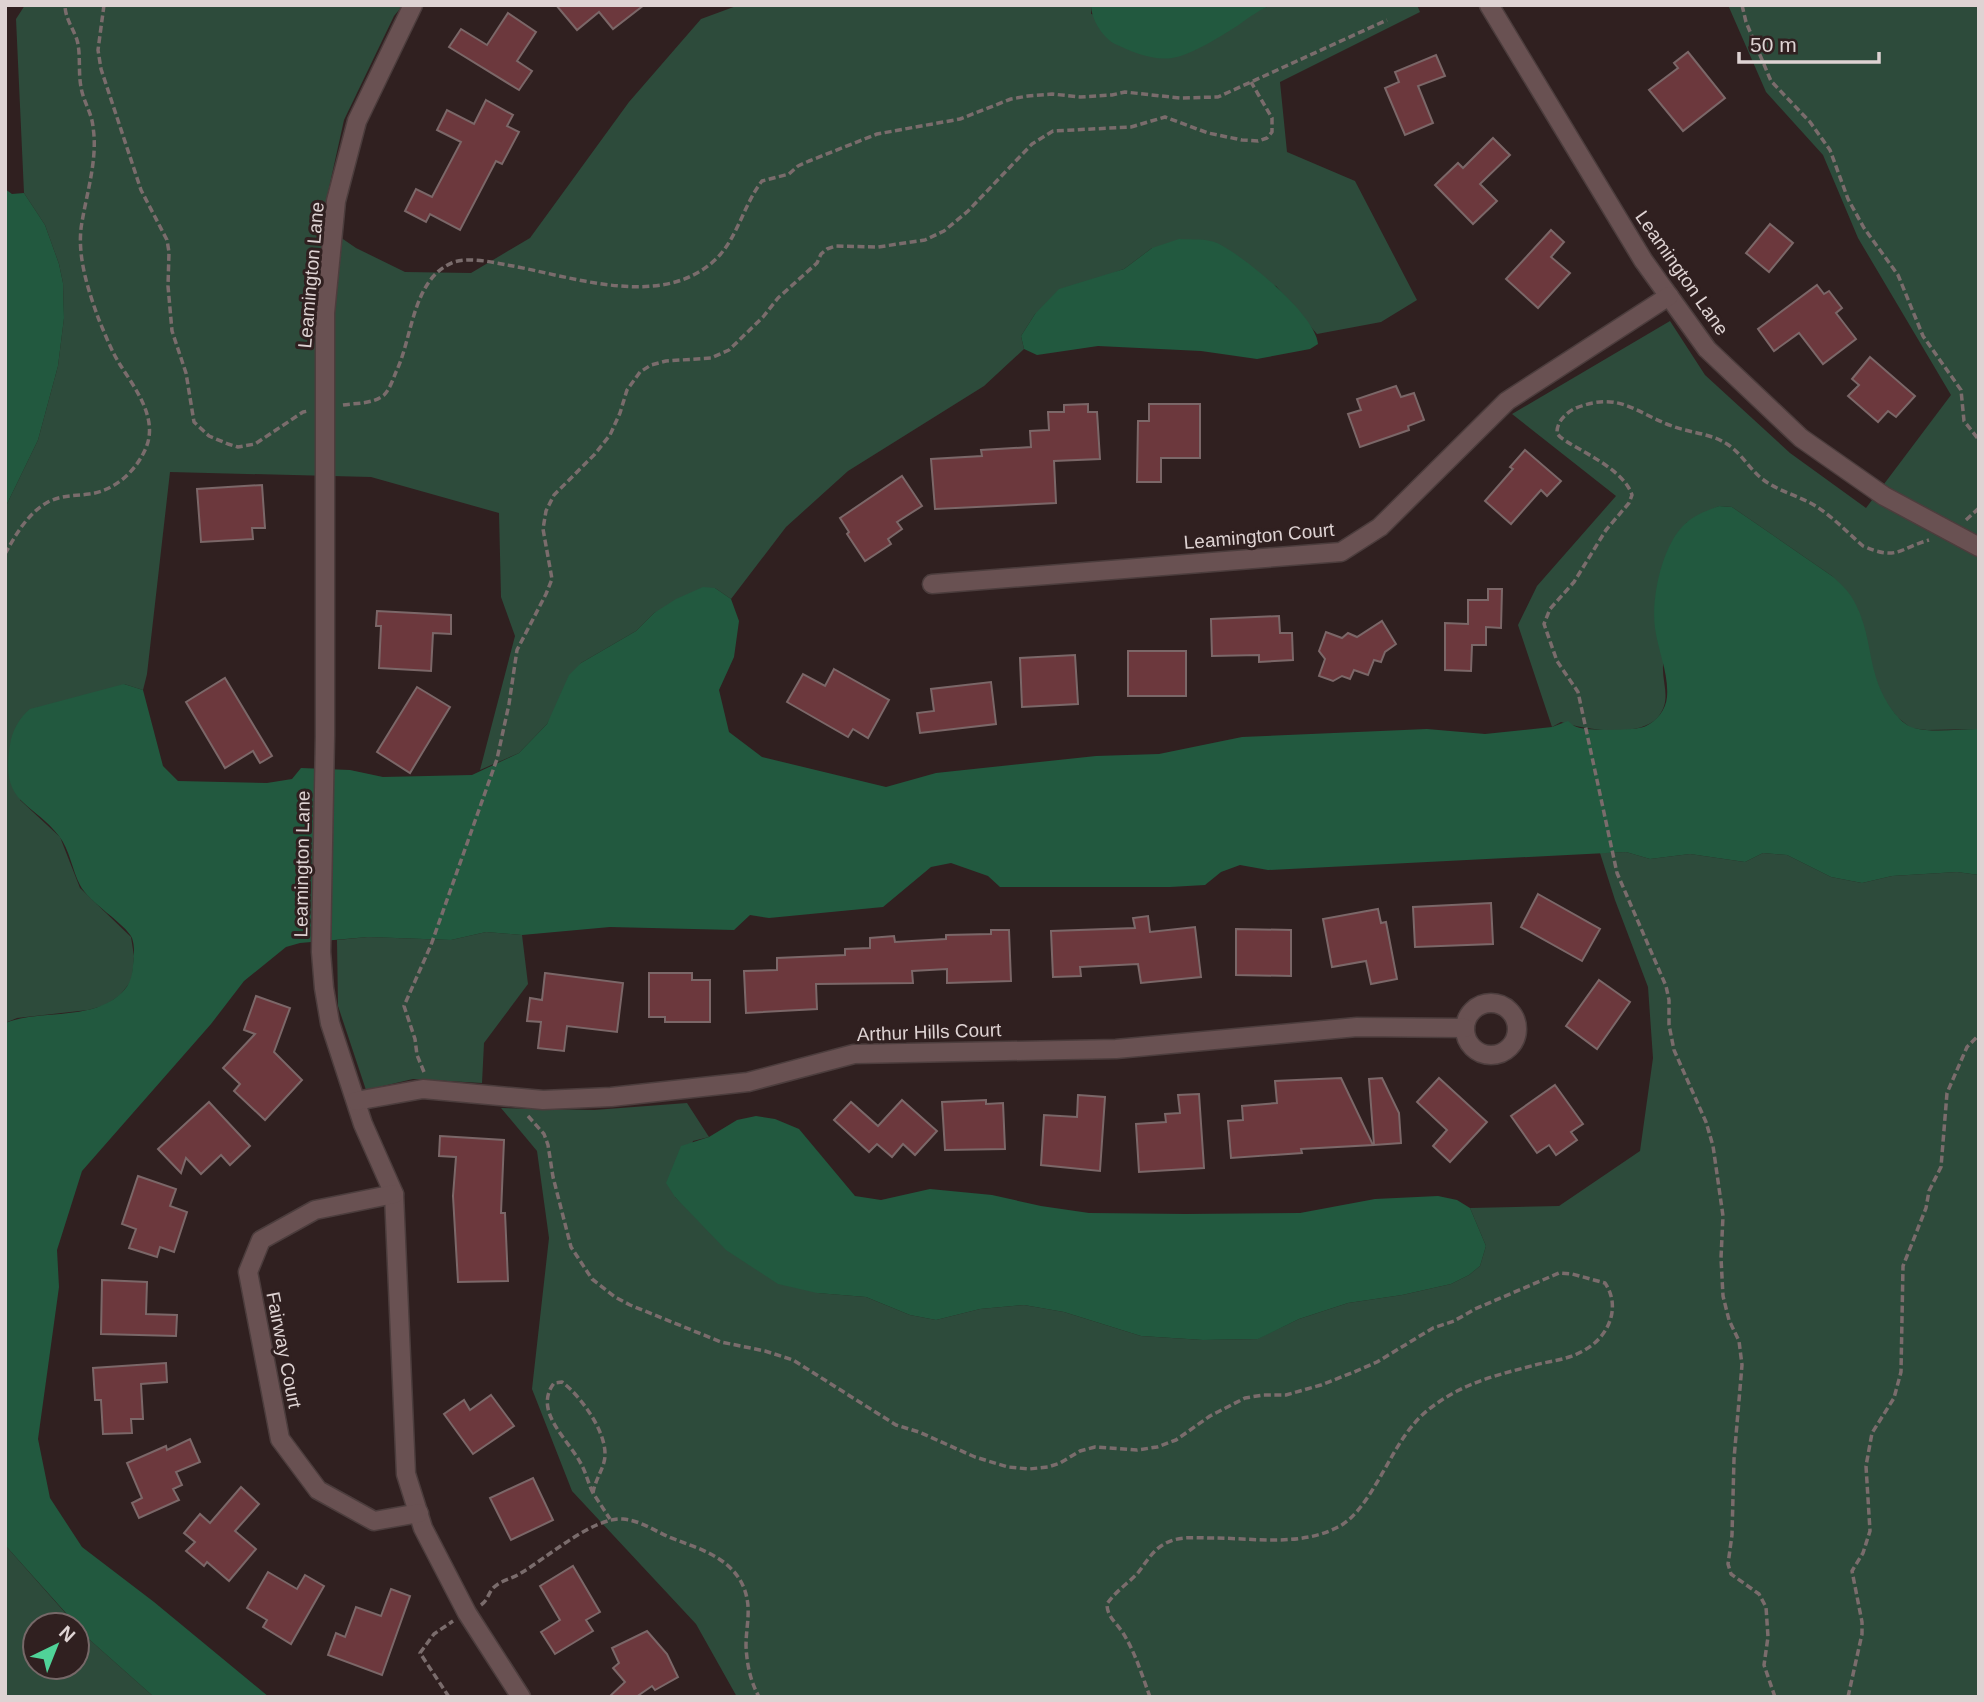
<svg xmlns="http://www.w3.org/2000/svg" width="1984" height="1702" font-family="Helvetica,sans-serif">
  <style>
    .green { fill: #2d4b3b }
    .water { fill: #22593f }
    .building { fill: #6c383d; stroke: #7b6768; stroke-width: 2 }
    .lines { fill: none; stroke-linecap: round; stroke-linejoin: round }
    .minor-casing { stroke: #4c3d3d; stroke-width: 21 }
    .path { stroke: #7a6c6c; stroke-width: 3.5; stroke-dasharray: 7 3.5; stroke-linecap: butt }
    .minor { stroke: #695152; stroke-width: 18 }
    .labels { text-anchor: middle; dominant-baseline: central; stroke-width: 6; stroke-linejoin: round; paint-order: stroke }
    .street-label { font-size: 19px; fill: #ded3d3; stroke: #302020 }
  </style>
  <rect width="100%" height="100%" fill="#302020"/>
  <g class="green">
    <path d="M 25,5 L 403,5 L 394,16 L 344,120 L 321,224 L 356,248 L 405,272 L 471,273 L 530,238 L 629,102 L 701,19 L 739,5 L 1091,5 L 1091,14 L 1221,34 L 1257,11 L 1272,5 L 1417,5 L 1420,12 L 1280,82 L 1287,152 L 1355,181 L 1417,300 L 1381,322 L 1317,334 L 1276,286 L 1152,248 L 1124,269 L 1094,280 L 1035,314 L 1021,336 L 1024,349 L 984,386 L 848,471 L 786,527 L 731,599 L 715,588 L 654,613 L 636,631 L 581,663 L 547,724 L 519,753 L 480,770 L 515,636 L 501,597 L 499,513 L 371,477 L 170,472 L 147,674 L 143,690 L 124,684 L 20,800 L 60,837 L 80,888 L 131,937 L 134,956 L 132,980 L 120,995 L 106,1005 L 88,1010 L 17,1018 L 5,1023 L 5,508 L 38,440 L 58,366 L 64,318 L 63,283 L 59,264 L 45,225 L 24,193 L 16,19 Z"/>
    <path d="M 1728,5 L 1979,5 L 1979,729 L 1927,730 L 1911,728 L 1897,717 L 1883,698 L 1873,673 L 1861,618 L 1832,576 L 1732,507 L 1719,506 L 1686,523 C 1681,556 1675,590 1670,623 C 1668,637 1663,652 1663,666 C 1662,684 1672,700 1658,717 C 1641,738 1585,730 1561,722 L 1552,727 L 1518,625 L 1537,586 L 1616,496 L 1512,414 L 1670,321 L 1705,375 L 1790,453 L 1866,508 L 1951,395 L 1858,238 L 1823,155 L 1766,92 Z"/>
    <path d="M 1626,852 L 1650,859 L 1690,854 L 1745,862 L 1763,853 L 1787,855 L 1831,877 L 1862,883 L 1892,876 L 1957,872 L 1979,875 L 1979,1697 L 737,1697 L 696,1624 L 572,1491 L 532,1389 L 549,1238 L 537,1151 L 501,1108 L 594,1110 L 687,1103 L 709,1137 L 693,1141 L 675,1197 L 694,1214 L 818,1293 L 866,1297 L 910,1315 L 936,1320 L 980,1309 L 1024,1305 L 1064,1312 L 1141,1336 L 1203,1340 L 1257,1339 L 1299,1319 L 1348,1303 L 1402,1295 L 1451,1284 L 1469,1275 L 1480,1266 L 1486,1246 L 1470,1208 L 1559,1206 L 1640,1151 L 1653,1058 L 1648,987 L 1615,900 L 1600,853 Z"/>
    <path d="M 486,932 L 522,935 L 528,984 L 484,1043 L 482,1083 L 413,1079 L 366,1090 L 338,1006 L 337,940 L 368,937 L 451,940 Z"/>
    <path d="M 5,1545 L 76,1625 L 35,1625 L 35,1667 L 77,1667 L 77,1626 L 91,1641 L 154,1697 L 5,1697 Z"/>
  </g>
  <g class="water">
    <path d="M 1091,5 L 1272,5 C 1259,10 1251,16 1240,24 C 1223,35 1192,55 1172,58 C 1154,61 1132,52 1115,44 C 1103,38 1091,19 1091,5 Z"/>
    <path d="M 5,189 L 12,194 L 24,193 L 45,225 L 59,264 L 63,283 L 64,318 L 58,366 L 38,440 L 5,508 Z"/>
    <path d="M 1179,239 C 1191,240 1206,238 1217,243 C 1243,255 1316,315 1318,344 L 1310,349 L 1257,359 L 1201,351 L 1098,346 L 1037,355 L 1024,349 L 1021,336 L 1035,314 L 1059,289 L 1124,269 L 1152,248 Z"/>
    <path d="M 1719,506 L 1732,507 L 1832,576 C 1841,584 1851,593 1856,605 C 1874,640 1866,675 1893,711 C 1898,718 1906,726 1914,728 C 1934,733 1958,729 1979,729 L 1979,875 L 1957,872 L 1892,876 L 1862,883 L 1831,877 L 1787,855 L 1763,853 L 1745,862 L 1690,854 L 1650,859 L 1626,852 L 1268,870 L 1240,865 L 1221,872 L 1205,885 L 1170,887 L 1000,887 L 988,876 L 951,863 L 931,867 L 883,907 L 769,918 L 750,915 L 734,930 L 610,927 L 522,935 L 486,932 L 451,940 L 368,937 L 300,943 L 286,947 L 244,981 L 211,1024 L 82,1171 L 57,1250 L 59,1287 L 38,1439 L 50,1498 L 82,1547 L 154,1602 L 269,1697 L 154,1697 L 91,1641 L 5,1545 L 5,1023 C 41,1009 87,1021 118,996 C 129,987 132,979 133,965 C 134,957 135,946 132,938 C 126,924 88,902 80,885 C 72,870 70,850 59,836 C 31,800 0,805 10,745 C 12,731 19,718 30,709 L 124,684 L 143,690 L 163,766 L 178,781 L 267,783 L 292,779 L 301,768 L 350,770 L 383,777 L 472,775 L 519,753 L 547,724 L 569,675 L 581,663 L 636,631 L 654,613 L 676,599 L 703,587 L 715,588 L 731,599 L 739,621 L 734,657 L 719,690 L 729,732 L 762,757 L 886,787 L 936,773 L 1096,756 L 1159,754 L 1242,737 L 1427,729 L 1485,734 L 1552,727 L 1568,721 C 1571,723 1573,726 1577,727 C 1587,731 1636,731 1646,726 C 1657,721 1666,709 1667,697 C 1669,674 1658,651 1655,628 C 1651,598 1662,544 1686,523 C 1695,515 1708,510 1719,506 Z"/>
    <path d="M 756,1116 L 775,1119 L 799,1129 L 855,1196 L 881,1200 L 930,1189 L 992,1195 L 1041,1206 L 1089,1213 L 1186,1214 L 1300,1213 L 1375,1199 L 1438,1196 L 1457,1200 L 1470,1208 L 1486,1246 L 1480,1266 L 1469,1275 L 1451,1284 L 1402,1295 L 1348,1303 L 1299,1319 L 1258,1339 L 1203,1340 L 1141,1336 L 1064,1312 L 1024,1305 L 980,1309 L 936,1320 L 910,1315 L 866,1297 L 817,1293 L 778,1284 L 726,1250 L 675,1197 L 666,1183 L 681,1146 L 709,1137 L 737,1120 Z"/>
  </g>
  <g class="building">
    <path d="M 556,5 L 644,5 L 613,29 L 599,12 L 577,30 Z"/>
    <path d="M 508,13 L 536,32 L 517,61 L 532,71 L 519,90 L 449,47 L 461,29 L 487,45 Z"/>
    <path d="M 1688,52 L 1725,98 L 1683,131 L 1649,90 L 1678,68 L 1674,63 Z"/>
    <path d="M 1436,55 L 1445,76 L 1418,86 L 1433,123 L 1405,135 L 1385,88 L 1399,82 L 1395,72 Z"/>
    <path d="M 486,100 L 513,115 L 507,126 L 519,132 L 502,164 L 496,161 L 460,230 L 430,214 L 426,222 L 405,211 L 416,189 L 432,197 L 461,142 L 437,130 L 447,110 L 474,124 Z"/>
    <path d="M 1493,138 L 1510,155 L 1480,184 L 1497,201 L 1473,224 L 1435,185 L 1458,163 L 1463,168 Z"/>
    <path d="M 1770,224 L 1793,243 L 1769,272 L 1746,253 Z"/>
    <path d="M 1551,230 L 1564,242 L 1551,257 L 1570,273 L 1538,308 L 1506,279 Z"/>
    <path d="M 1817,285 L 1824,294 L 1829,291 L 1842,308 L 1836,313 L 1856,339 L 1823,364 L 1799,333 L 1774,351 L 1758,329 Z"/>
    <path d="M 1870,357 L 1915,396 L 1896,417 L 1888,411 L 1878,422 L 1848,396 L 1859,385 L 1852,379 Z"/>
    <path d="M 1396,386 L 1401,397 L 1414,393 L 1424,420 L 1408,426 L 1409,430 L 1360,447 L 1348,414 L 1361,410 L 1357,399 Z"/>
    <path d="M 1088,404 L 1088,412 L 1097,412 L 1100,459 L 1054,461 L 1056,503 L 935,509 L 931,459 L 982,456 L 981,450 L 1031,447 L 1030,431 L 1049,430 L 1048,412 L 1064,412 L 1064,405 Z"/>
    <path d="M 1149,404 L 1200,404 L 1200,458 L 1161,458 L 1161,482 L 1137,482 L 1138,421 L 1149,421 Z"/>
    <path d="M 1525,450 L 1561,481 L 1547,496 L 1541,490 L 1511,524 L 1485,501 L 1513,469 L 1510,467 Z"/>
    <path d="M 902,476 L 922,506 L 897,522 L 902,529 L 888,539 L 891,544 L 865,561 L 847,534 L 849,532 L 840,518 Z"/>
    <path d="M 262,485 L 265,528 L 252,528 L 253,539 L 201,542 L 197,489 Z"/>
    <path d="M 1488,589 L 1502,589 L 1501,628 L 1486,627 L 1486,645 L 1472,645 L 1471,671 L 1445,670 L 1445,623 L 1468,624 L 1468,600 L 1488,600 Z"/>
    <path d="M 377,611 L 451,615 L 451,634 L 433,633 L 431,671 L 379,668 L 381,626 L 376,626 Z"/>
    <path d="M 1279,616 L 1280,633 L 1292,633 L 1293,660 L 1259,662 L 1259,655 L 1212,656 L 1211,619 Z"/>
    <path d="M 1382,621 L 1396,644 L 1385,652 L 1381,662 L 1374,660 L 1368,675 L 1354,670 L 1350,679 L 1342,676 L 1333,681 L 1319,676 L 1325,659 L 1319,651 L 1326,632 L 1342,638 L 1348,633 L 1357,637 Z"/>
    <rect x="1128" y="651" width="58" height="45"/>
    <path d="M 1075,655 L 1078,704 L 1022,707 L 1020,658 Z"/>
    <path d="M 834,669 L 889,700 L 868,738 L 853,729 L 848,737 L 787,702 L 803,674 L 825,686 Z"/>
    <path d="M 225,678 L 272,756 L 260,763 L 253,751 L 225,768 L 186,702 Z"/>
    <path d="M 991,682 L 996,724 L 920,733 L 917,713 L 934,711 L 931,689 Z"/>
    <path d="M 417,687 L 450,707 L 410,773 L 377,752 Z"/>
    <path d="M 1538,894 L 1600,929 L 1582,961 L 1521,927 Z"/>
    <path d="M 1491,903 L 1493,944 L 1415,947 L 1413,907 Z"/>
    <path d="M 1378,909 L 1381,923 L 1386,922 L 1397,979 L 1371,984 L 1366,961 L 1332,967 L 1323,919 Z"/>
    <path d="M 1148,916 L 1150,932 L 1195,927 L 1201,977 L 1141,983 L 1138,964 L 1080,967 L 1081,976 L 1053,977 L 1051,931 L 1135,928 L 1133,918 Z"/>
    <path d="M 1236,929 L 1291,930 L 1291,976 L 1236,975 Z"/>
    <path d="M 991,930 L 1009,930 L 1011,981 L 947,983 L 947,969 L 912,971 L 913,983 L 816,984 L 817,1009 L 746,1013 L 744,971 L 777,970 L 777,958 L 845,955 L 845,949 L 870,948 L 870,938 L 894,936 L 895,942 L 946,939 L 946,935 L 991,934 Z"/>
    <path d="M 545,973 L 623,983 L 617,1032 L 567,1026 L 564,1051 L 538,1048 L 541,1022 L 527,1021 L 530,998 L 542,1000 Z"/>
    <path d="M 649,973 L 692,973 L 692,980 L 710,980 L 710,1022 L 665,1022 L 665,1017 L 649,1017 Z"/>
    <path d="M 1599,980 L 1630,1002 L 1597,1049 L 1566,1026 Z"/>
    <path d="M 256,996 L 290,1008 L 274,1052 L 302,1080 L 265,1120 L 234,1091 L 240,1084 L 223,1068 L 255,1034 L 244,1030 Z"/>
    <path d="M 1341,1078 L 1373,1145 L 1301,1149 L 1302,1153 L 1231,1158 L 1228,1121 L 1243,1120 L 1242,1106 L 1277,1103 L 1275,1081 Z"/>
    <path d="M 1382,1078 L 1399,1113 L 1401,1143 L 1374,1145 L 1369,1079 Z"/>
    <path d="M 1439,1078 L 1487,1122 L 1450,1162 L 1433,1146 L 1447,1130 L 1417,1102 Z"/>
    <path d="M 1555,1085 L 1583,1124 L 1571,1132 L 1577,1140 L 1556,1155 L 1549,1145 L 1537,1153 L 1511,1116 Z"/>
    <path d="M 1199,1094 L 1204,1168 L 1139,1172 L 1136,1124 L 1166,1122 L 1165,1114 L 1180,1113 L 1178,1095 Z"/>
    <path d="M 1078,1095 L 1105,1097 L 1100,1171 L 1041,1165 L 1044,1115 L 1077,1117 Z"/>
    <path d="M 902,1100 L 937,1131 L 915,1155 L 903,1144 L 892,1157 L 877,1144 L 869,1152 L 834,1120 L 851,1102 L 878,1126 Z"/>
    <path d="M 986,1100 L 986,1104 L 1003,1103 L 1005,1149 L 945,1150 L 942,1102 Z"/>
    <path d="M 209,1102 L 250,1146 L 230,1165 L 221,1155 L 201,1174 L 186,1158 L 181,1173 L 158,1149 Z"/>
    <path d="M 440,1136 L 504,1140 L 501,1213 L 505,1213 L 508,1281 L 458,1282 L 453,1196 L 456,1157 L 439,1156 Z"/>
    <path d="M 138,1176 L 176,1189 L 170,1206 L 187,1212 L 174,1252 L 160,1247 L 157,1257 L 129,1248 L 136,1229 L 122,1224 Z"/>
    <path d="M 102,1280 L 147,1282 L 146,1314 L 177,1315 L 176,1336 L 101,1334 Z"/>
    <path d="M 166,1363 L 167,1382 L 141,1384 L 143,1419 L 131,1419 L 132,1433 L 103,1434 L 101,1400 L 95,1400 L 93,1368 Z"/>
    <path d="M 491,1395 L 514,1426 L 473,1454 L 444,1414 L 464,1400 L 470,1410 Z"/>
    <path d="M 190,1439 L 200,1462 L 176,1472 L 182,1485 L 173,1489 L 179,1500 L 139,1518 L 132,1503 L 142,1498 L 127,1463 L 166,1446 L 167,1450 Z"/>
    <path d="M 533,1478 L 553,1520 L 511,1540 L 490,1498 Z"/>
    <path d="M 241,1487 L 259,1504 L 235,1531 L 256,1549 L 229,1581 L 207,1562 L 204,1566 L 186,1551 L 195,1542 L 184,1533 L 200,1514 L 210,1523 Z"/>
    <path d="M 573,1566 L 600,1612 L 586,1620 L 593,1631 L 555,1654 L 541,1632 L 560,1620 L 540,1586 Z"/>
    <path d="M 268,1572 L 297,1589 L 305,1575 L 324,1586 L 291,1644 L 263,1627 L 267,1620 L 247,1608 Z"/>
    <path d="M 391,1589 L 410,1596 L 382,1675 L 328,1655 L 336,1633 L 345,1637 L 356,1607 L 381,1616 Z"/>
    <path d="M 647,1631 L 667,1654 L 678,1677 L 655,1690 L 652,1686 L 636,1697 L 609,1697 L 625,1682 L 613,1668 L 619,1663 L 612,1648 Z"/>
  </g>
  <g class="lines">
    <g class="minor-casing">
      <g id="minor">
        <path d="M 413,5 L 357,121 L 336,201 L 325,313 L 325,736 L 321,952 L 324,988 L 330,1023 L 363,1124 L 394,1194 L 406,1474 L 423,1528 L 467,1613 L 521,1697"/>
        <path d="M 1489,5 L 1643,260 L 1707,349 L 1801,438 L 1884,496 L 1979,547"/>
        <path d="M 932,584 L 1341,552 L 1380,527 L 1507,401 L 1669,296"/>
        <circle cx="1491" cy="1029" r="26"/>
        <path d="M 356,1101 L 423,1089 L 543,1100 L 611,1097 L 748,1082 L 854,1054 L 1116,1049 L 1357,1027 L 1465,1028"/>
        <path d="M 394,1194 L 315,1210 L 261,1240 L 248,1272 L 280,1439 L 318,1490 L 374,1521 L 419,1513"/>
      </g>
    </g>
    <g class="path">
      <path d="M 104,5 L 98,50 L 101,69 L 141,190 L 167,240 L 169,252 L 168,286 L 172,331 L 186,373 L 194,422 L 209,436 L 228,444 L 238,447 L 255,444 L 303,412 L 308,411"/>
      <path d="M 1742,5 L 1746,22 L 1771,81 L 1810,122 L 1830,150 L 1848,199 L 1864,228 L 1898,275 L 1923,336 L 1961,390 L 1964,421 L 1979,440"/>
      <path d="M 343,405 C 356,403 373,404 384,395 C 390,389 393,379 396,372 C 413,337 412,278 454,262 C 470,257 491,262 507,265 C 572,276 662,311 716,259 C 737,239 744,204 762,181 L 789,174 L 798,166 L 809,161 L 877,134 L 960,119 L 1011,99 L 1028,96 L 1052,94 L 1080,97 L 1112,95 L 1125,92 L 1180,98 L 1218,97 L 1387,20"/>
      <path d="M 1966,520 L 1979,508"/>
      <path d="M 5,554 C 16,534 28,513 48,502 C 62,495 75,496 89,494 C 114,491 135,472 145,450 C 160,419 134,387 119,363 C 111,350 105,334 99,320 C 88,290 76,254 82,222 C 87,192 98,158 93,127 C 92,113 83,101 81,87 C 78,72 81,54 77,40 C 73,28 65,18 65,5"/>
      <path d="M 424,1072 L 417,1055 L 415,1039 L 404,1006 L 431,945 L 497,759 L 509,704 L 517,650 L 546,594 L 552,579 L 543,529 L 546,511 L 554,495 L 595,454 L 610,435 L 620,413 L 627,390 L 640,372 L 651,365 L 666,361 L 711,358 L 729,350 L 763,317 L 778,298 L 817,263 L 821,254 L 827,249 L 836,246 L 878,247 L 925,240 L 944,231 L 968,211 L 1032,144 L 1053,131 L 1131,127 L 1165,117 L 1208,133 L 1242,140 L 1258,141 L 1267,138 L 1272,132 L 1272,118 L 1251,82"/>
      <path d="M 528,1116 L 544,1134 L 548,1145 L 553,1177 L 571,1247 L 592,1279 L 615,1297 L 630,1305 L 721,1342 L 765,1351 L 793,1360 L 896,1425 L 919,1432 L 975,1457 L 1008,1467 L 1029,1469 L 1048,1467 L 1060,1463 L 1080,1451 L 1095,1447 L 1137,1450 L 1157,1447 L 1176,1440 L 1210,1416 L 1245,1398 L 1263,1395 L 1286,1395 L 1321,1385 L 1354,1372 L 1377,1362 L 1433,1328 L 1454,1321 L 1475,1309 L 1559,1273 L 1572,1274 L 1605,1283 C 1622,1308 1608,1339 1581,1352 C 1566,1360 1550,1361 1535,1365 C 1509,1372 1483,1378 1459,1390 C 1442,1399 1425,1410 1413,1425 C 1389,1452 1369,1512 1338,1527 C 1300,1547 1253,1538 1213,1538 C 1194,1538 1177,1535 1161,1546 C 1151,1553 1145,1564 1137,1574 C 1127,1584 1115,1592 1107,1604 C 1107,1617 1116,1622 1123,1633 C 1135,1652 1142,1675 1150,1697"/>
      <path d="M 593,1493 C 588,1483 586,1472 580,1462 C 567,1438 533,1411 554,1383 L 562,1382 C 581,1396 611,1437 604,1462 C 601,1473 595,1481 593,1493 L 610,1519"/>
      <path d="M 481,1605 C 488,1600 488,1594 493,1588 C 501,1580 512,1579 521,1573 C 548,1557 593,1517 623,1519 C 644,1521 658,1534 677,1540 C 703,1550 732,1559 744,1588 C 752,1609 746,1625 746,1646 C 747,1665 750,1680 759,1697"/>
      <path d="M 449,1697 L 420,1653 L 434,1634 L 453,1621"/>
      <path d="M 1775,1697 L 1764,1665 L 1768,1637 L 1766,1607 L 1759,1594 L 1731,1574 L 1728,1564 L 1732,1535 L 1734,1459 L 1742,1365 L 1739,1341 L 1729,1320 L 1723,1296 L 1721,1258 L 1723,1216 L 1713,1146 L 1706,1122 L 1674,1050 L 1669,1025 L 1669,1000 L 1666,986 L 1617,873 L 1578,692 L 1557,661 L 1544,624 L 1550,609 L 1574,582 L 1606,530 L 1629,503 L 1632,495 C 1622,463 1557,443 1557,432 C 1557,421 1567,412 1576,408 C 1619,391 1634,412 1672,426 C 1690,433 1710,433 1727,444 C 1741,453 1749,468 1761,478 C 1777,491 1797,495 1814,505 C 1832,516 1847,532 1863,546 C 1897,561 1898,549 1929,540"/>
      <path d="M 1848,1697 L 1862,1634 L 1862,1622 L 1852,1571 L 1863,1553 L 1870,1531 L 1866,1466 L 1872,1433 L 1894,1398 L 1901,1372 L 1903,1266 L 1926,1208 L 1929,1191 L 1941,1167 L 1947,1093 L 1967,1047 L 1979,1035"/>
    </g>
    <use href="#minor" class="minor"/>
  </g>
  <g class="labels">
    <g class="street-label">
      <text transform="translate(1682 273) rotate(55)">Leamington Lane</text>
      <text transform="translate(311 275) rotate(-85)">Leamington Lane</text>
      <text transform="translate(1259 536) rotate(-5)">Leamington Court</text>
      <text transform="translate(302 864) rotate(-89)">Leamington Lane</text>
      <text transform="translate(929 1032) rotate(-2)">Arthur Hills Court</text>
      <text transform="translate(284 1350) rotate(79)">Fairway Court</text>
    </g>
  </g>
  <rect width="1984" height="1702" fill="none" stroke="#ded3d3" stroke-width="14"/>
  <g transform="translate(56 1646) rotate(43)"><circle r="33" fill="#302020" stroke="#766868" stroke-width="2"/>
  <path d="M0-5L12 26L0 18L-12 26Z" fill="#50d398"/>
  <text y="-10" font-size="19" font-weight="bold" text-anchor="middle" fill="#ded3d3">N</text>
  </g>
  <path d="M1739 52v10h140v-10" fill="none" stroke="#ded3d3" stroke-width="3.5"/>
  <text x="1750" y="52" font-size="21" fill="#ded3d3" stroke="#302020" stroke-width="5" paint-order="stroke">50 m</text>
</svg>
